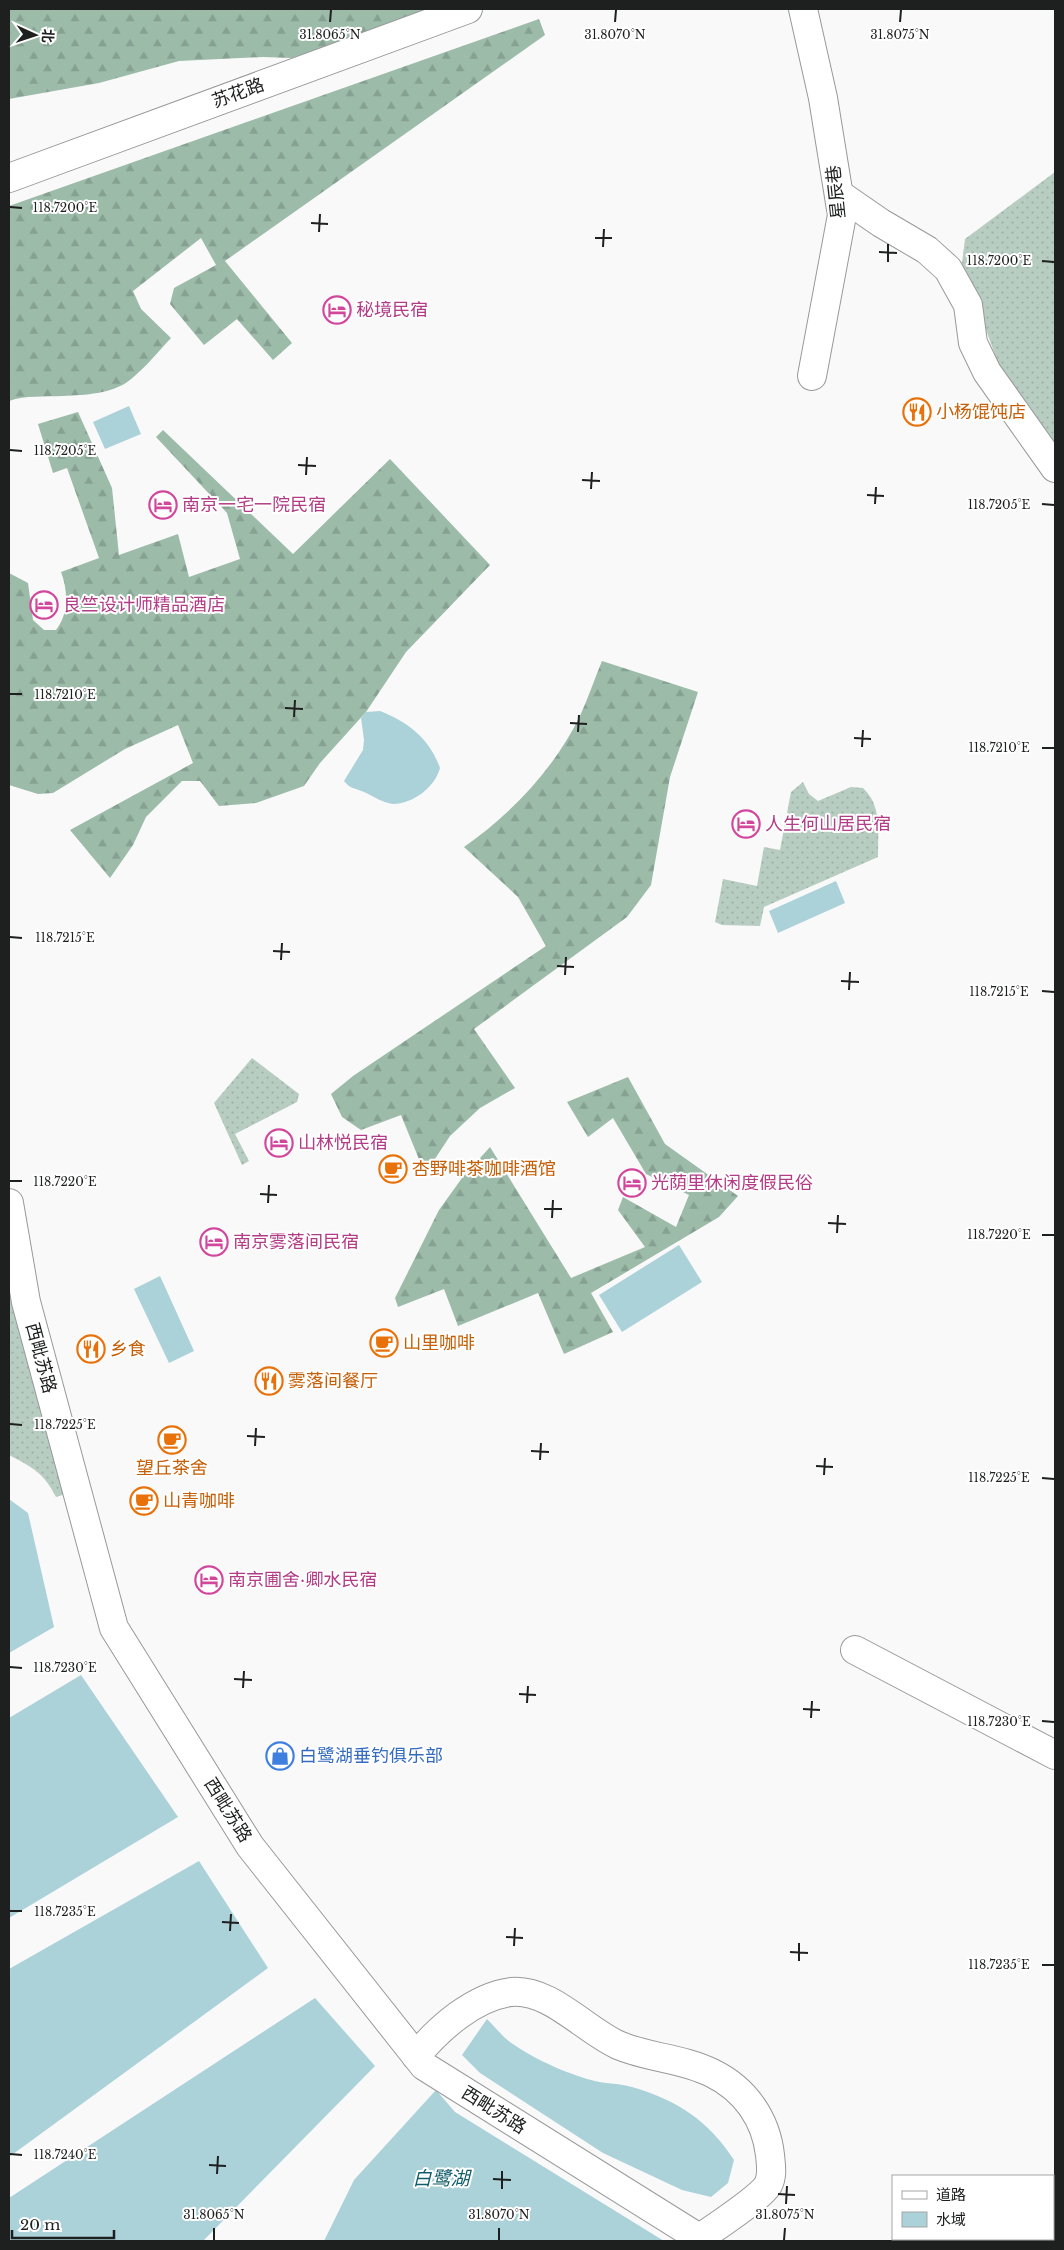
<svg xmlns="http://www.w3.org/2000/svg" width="1064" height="2250" font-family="'Libre Baskerville','Noto Sans SC',serif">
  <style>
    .grass { fill: url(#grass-dots) }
    .forest { fill: url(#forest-firs) }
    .water { fill: #abd1d9 }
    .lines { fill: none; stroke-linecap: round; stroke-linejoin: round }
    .minor-casing { stroke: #98999a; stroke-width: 30 }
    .major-casing { stroke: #98999a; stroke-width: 30 }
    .minor { stroke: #fff; stroke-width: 28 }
    .major { stroke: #fff; stroke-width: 28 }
    .ticks { fill: none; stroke: #1e1f1f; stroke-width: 2 }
    .labels { text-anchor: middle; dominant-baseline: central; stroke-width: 4; stroke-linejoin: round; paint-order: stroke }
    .street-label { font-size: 18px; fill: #1e1f1f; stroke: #fff }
    .hotel-label { font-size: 18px; fill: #b23c85; stroke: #fff; text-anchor: start }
    .food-label { font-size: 18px; fill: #c56008; stroke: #fff; text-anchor: start }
    .shop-label { font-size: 18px; fill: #366cbe; stroke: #fff; text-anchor: start }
    .water-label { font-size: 19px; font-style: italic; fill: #115e6a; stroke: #fff }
    .ticks-label { font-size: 12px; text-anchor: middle; fill: #1e1f1f; stroke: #fff; stroke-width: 4; stroke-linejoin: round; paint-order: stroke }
  </style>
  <defs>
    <pattern id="grass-dots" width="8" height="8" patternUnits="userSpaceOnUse" patternTransform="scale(1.25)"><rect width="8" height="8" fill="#b8cdc1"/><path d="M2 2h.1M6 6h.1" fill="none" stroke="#9eb0a5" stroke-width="1.8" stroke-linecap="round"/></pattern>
    <pattern id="forest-firs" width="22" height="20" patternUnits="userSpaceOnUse" patternTransform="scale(1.25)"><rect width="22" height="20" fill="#9cbba9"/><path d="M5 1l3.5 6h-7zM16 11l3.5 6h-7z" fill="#86a091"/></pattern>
  </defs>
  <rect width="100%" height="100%" fill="#f9f9fa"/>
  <g class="grass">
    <path d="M 1055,172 L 1055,456 L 1003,377 L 962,263 L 965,239 Z"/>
    <path d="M 803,782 L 809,794 L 818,801 L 851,787 L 863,788 C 882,806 878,831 878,857 L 764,907 L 760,926 L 722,925 L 715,922 L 723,879 L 757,886 L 764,847 L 780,850 L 791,792 Z"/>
    <path d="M 252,1058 L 299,1094 L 297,1102 L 235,1134 L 249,1161 L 242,1165 L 214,1103 Z"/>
    <path d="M 9,1249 L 66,1494 L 56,1497 C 44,1473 32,1467 9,1455 Z"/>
  </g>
  <g class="forest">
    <path d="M 9,9 L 437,9 L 292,58 L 263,57 L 179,61 L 99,83 L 9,99 Z"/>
    <path d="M 539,19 L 545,35 L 225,261 L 292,343 L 273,360 L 237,319 L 204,345 L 170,304 L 174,288 L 216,265 L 201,238 L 133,291 L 141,309 L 171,338 C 158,352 145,368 130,380 C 112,394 85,395 63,396 C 44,397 26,395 9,401 L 9,206 Z"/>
    <path d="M 78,412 L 112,488 L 119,555 L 178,534 L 189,577 L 240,559 L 227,513 L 156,437 L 163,430 L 293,554 L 390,459 L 490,565 L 406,652 L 366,712 L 320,763 L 304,786 L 256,803 L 219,806 L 200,781 L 182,781 L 146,817 L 133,845 L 110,878 L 70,830 L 193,763 L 178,725 L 125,749 L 53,793 L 38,794 L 9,785 L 9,573 L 28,583 L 33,620 L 44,630 L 56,630 C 69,614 68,590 61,572 L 99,558 L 67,468 L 53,473 L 38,424 Z"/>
    <path d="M 602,661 L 698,692 L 670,777 L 651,885 L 627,917 L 474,1029 L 515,1088 L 480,1108 L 450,1136 L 425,1174 L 401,1115 L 361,1130 L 342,1117 L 331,1094 L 353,1076 L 546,946 L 518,897 L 464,847 C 511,814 553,770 579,718 C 588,699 594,680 602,661 Z"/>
    <path d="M 628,1077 L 665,1144 L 738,1196 L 719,1217 L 591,1293 L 613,1332 L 564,1354 L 538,1293 L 458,1326 L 444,1289 L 398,1307 L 395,1298 L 439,1210 L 462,1178 L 490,1147 L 571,1278 L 645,1247 L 618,1210 L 623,1197 L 676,1227 L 689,1195 L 646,1174 L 613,1118 L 588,1137 L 567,1102 Z"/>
  </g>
  <g class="water">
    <path d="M 129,406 L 141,434 L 105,449 L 93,422 Z"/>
    <path d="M 380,711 C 408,722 430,739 440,768 C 435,787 413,804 393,804 C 383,803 373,796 364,792 C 355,788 350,789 344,781 L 363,750 L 364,740 L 361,718 L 366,712 Z"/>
    <path d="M 836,881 L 845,903 L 778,933 L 769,911 Z"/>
    <path d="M 679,1245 L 702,1282 L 622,1332 L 599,1295 Z"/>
    <path d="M 160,1276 L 194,1351 L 169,1363 L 134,1289 Z"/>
    <path d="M 9,1499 L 28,1513 L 54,1627 L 9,1653 Z"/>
    <path d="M 81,1675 L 178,1817 L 9,1918 L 9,1718 Z"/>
    <path d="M 199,1861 L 268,1968 L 9,2157 L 9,1969 Z"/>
    <path d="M 315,1998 L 375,2066 L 203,2241 L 9,2241 L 9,2198 Z"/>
    <path d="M 487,2019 C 493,2025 499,2032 505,2038 C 525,2055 565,2073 591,2080 C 604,2084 618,2083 632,2087 C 677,2100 709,2121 734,2160 L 728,2183 L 711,2197 L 682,2190 L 603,2153 L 480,2073 L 462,2055 Z"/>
    <path d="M 436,2090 L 455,2112 L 664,2241 L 324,2241 L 354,2180 Z"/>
  </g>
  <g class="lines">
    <g class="minor-casing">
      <g id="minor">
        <path d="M 803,9 L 823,98 L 842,215 L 812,376"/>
        <path d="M 839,194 L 881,223 L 927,250 L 948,269 L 968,305 L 973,343 L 987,372 L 1055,468"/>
        <path d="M 9,1203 L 26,1302 L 114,1628 L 250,1846 L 424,2066 L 704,2241"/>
        <path d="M 855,1650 L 1055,1755"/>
        <path d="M 416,2056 C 439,2028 474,1997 511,1992 C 549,1988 585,2030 618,2045 C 648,2058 682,2058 712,2073 C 745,2089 766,2119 770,2155 C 771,2166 773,2175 768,2185 C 760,2198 714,2228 700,2238"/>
      </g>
    </g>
    <g class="major-casing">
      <path id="major" d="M 9,178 L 468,9"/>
    </g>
    <use href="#minor" class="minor"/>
    <use href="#major" class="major"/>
  </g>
  <path class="ticks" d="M 330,22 L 331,10M 615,22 L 616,10M 900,22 L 901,10M 10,207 L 22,208M 311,223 L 328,224M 319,232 L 320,214M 595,238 L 612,238M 603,247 L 604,229M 879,252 L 897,253M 1042,261 L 1054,262M 888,262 L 888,244M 10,450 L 22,451M 298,465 L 316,466M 306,475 L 307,457M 582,480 L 600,481M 591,489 L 592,472M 867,495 L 884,496M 875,504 L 876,487M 1042,504 L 1054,505M 10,694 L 22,694M 285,708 L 303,709M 294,717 L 295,700M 570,723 L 587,724M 578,732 L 579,715M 854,738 L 871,739M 862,747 L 863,730M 1042,748 L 1054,748M 10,937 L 22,938M 273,951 L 290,952M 281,960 L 282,943M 557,966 L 574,967M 565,975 L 566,957M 841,981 L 859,982M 849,990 L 850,972M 1042,991 L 1054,992M 10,1181 L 22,1181M 260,1194 L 277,1195M 268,1203 L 269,1185M 544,1209 L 562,1209M 552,1218 L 553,1200M 828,1223 L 846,1224M 837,1233 L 838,1215M 1042,1235 L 1054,1235M 10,1424 L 22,1425M 247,1436 L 265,1437M 255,1446 L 256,1428M 531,1451 L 549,1452M 540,1460 L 541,1443M 816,1466 L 833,1467M 824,1475 L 825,1458M 1042,1478 L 1054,1479M 10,1667 L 22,1668M 234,1679 L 252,1680M 243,1688 L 244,1671M 519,1694 L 536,1695M 527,1703 L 528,1686M 803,1709 L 820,1710M 811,1718 L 812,1701M 1042,1721 L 1054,1722M 10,1911 L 22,1911M 222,1922 L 239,1923M 230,1931 L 231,1914M 506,1937 L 523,1938M 514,1946 L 515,1928M 790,1952 L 808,1953M 799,1961 L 799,1943M 1042,1965 L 1054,1965M 10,2154 L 22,2155M 209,2165 L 226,2166M 217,2174 L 218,2156M 493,2179 L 511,2180M 502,2189 L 502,2171M 778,2194 L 795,2195M 786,2204 L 787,2186M 214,2240 L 214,2228M 499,2240 L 499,2228M 784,2240 L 785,2228"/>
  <defs>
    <g id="hotel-ring" transform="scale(1.4375)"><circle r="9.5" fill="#fff" stroke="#d1479c" stroke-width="1.5"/><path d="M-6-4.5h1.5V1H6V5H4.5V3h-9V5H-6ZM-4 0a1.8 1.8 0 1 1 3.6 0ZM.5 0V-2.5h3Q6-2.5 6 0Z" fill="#d1479c"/></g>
    <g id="restaurant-ring" transform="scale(1.4375)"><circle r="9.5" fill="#fff" stroke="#e8710a" stroke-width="1.5"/><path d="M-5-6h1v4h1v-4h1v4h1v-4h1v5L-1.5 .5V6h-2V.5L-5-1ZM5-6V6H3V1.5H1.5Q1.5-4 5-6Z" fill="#e8710a"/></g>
    <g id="cafe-ring" transform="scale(1.4375)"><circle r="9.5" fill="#fff" stroke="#e8710a" stroke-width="1.5"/><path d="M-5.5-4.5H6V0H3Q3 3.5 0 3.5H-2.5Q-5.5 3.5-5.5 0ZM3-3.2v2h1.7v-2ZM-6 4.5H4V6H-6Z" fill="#e8710a"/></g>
    <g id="shop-ring" transform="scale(1.4375)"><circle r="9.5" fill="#fff" stroke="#3f7fe0" stroke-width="1.5"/><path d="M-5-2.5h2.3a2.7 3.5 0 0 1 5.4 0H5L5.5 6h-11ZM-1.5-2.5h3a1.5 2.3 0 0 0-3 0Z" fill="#3f7fe0"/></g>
  </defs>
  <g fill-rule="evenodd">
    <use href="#hotel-ring" x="337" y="310"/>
    <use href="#restaurant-ring" x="917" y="412"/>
    <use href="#hotel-ring" x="163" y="505"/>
    <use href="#hotel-ring" x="44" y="605"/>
    <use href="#hotel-ring" x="746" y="824"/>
    <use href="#hotel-ring" x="279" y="1143"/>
    <use href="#cafe-ring" x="393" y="1169"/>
    <use href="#hotel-ring" x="632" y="1183"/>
    <use href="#hotel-ring" x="214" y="1242"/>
    <use href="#cafe-ring" x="384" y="1343"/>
    <use href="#restaurant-ring" x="91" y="1349"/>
    <use href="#restaurant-ring" x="269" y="1381"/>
    <use href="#cafe-ring" x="172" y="1440"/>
    <use href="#cafe-ring" x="144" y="1501"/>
    <use href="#hotel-ring" x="209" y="1580"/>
    <use href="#shop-ring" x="280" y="1756"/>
  </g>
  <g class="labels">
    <g class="street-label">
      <text transform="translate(238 93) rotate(-20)">苏花路</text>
      <text transform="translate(836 192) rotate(-96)">星辰巷</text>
      <text transform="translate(41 1358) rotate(75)">西毗苏路</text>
      <text transform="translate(228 1810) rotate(58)">西毗苏路</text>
      <text transform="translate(494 2110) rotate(32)">西毗苏路</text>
    </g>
    <g class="hotel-label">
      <text x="356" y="310">秘境民宿</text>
      <text x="182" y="505">南京一宅一院民宿</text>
      <text x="63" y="605">良竺设计师精品酒店</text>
      <text x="765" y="824">人生何山居民宿</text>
      <text x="298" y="1143">山林悦民宿</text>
      <text x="651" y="1183">光荫里休闲度假民俗</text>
      <text x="233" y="1242">南京雾落间民宿</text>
      <text x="228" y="1580">南京圃舍·卿水民宿</text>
    </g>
    <g class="food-label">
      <text x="936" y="412">小杨馄饨店</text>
      <text x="412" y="1169">杏野啡茶咖啡酒馆</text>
      <text x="403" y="1343">山里咖啡</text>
      <text x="110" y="1349">乡食</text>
      <text x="288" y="1381">雾落间餐厅</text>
      <text x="172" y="1468" text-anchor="middle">望丘茶舍</text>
      <text x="163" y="1501">山青咖啡</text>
    </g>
    <g class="shop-label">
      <text x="299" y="1756">白鹭湖垂钓俱乐部</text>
    </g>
    <g class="water-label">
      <text x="441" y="2178">白鹭湖</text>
    </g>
  </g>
  <g class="ticks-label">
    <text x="330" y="39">31.8065°N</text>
    <text x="615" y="39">31.8070°N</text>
    <text x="900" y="39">31.8075°N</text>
    <text x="65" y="212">118.7200°E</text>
    <text x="999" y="265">118.7200°E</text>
    <text x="65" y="455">118.7205°E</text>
    <text x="999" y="509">118.7205°E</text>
    <text x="65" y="699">118.7210°E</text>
    <text x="999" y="752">118.7210°E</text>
    <text x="65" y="942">118.7215°E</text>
    <text x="999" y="996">118.7215°E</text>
    <text x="65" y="1186">118.7220°E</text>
    <text x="999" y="1239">118.7220°E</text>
    <text x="65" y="1429">118.7225°E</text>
    <text x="999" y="1482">118.7225°E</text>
    <text x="65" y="1672">118.7230°E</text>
    <text x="999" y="1726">118.7230°E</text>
    <text x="65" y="1916">118.7235°E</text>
    <text x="999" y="1969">118.7235°E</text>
    <text x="65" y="2159">118.7240°E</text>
    <text x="214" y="2219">31.8065°N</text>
    <text x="499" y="2219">31.8070°N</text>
    <text x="785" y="2219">31.8075°N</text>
  </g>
  <rect width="1064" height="2250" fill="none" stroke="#1e1f1f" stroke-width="20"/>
  <rect x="892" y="2175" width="162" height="65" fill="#ffffff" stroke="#a5a5a5"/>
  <rect x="902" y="2191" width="25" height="8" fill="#ffffff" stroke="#a5a5a5"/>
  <text x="936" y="2200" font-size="15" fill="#1e1f1f">道路</text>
  <rect x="902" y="2212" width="25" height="15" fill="#abd1d9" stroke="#a5a5a5"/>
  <text x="936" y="2225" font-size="15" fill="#1e1f1f">水域</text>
  <g transform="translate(35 35) rotate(93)" stroke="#ffffff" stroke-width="4" paint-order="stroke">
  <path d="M0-4L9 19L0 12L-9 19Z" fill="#1e1f1f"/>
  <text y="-8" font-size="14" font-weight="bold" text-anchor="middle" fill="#1e1f1f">北</text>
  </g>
  <path d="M12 2230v8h102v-8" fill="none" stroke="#1e1f1f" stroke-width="2.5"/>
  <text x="20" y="2230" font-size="15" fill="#1e1f1f" stroke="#ffffff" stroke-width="4" paint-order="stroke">20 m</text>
</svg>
